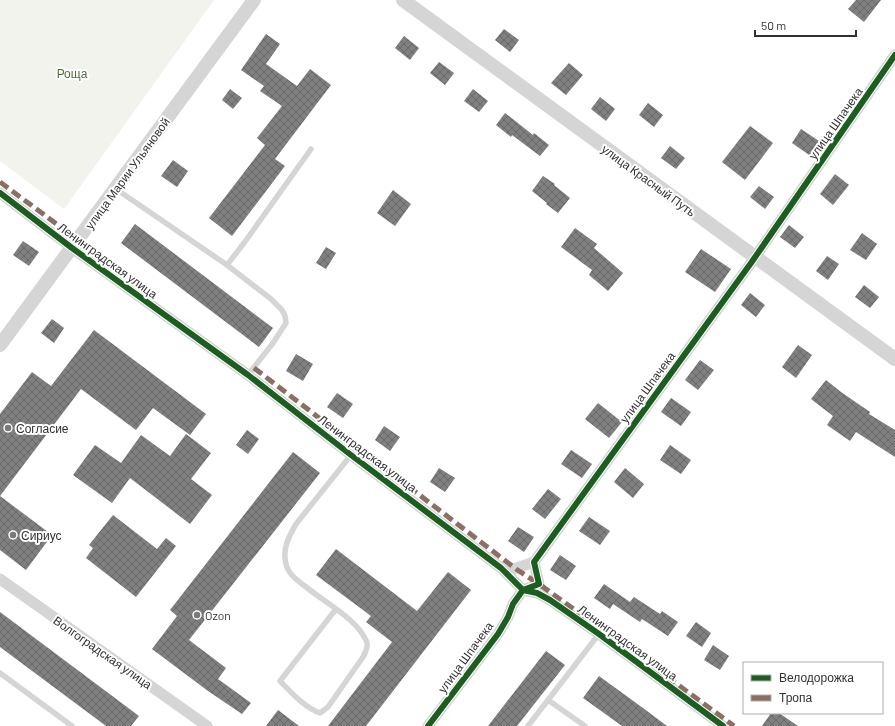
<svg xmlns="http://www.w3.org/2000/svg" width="895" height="726" font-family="Barlow,sans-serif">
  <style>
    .green { fill: #f1f3ec }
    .building { fill: url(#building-cross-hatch) }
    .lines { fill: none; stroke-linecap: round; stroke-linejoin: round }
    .service { stroke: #d5d5d5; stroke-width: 5.5 }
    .minor { stroke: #d5d5d5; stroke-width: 11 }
    .tertiary { stroke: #d5d5d5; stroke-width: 14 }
    .quiet { stroke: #8d6e63; stroke-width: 5; stroke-dasharray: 10 5; stroke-linecap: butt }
    .cycleway-casing { stroke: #fff; stroke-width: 8 }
    .cycleway { stroke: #1b5e20; stroke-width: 6 }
    .poi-dot { fill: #797979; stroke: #fff; stroke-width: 1.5 }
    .labels { text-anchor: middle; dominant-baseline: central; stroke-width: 4; stroke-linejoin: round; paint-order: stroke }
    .park-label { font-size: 12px; fill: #566b40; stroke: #fff }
    .street-label { font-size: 12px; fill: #313131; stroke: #fff }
    .poi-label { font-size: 12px; fill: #313131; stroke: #fff; text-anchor: start }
  </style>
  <defs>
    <pattern id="building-cross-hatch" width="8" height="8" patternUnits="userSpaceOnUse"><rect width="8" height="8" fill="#808080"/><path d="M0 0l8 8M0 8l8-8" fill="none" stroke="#696969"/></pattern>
  </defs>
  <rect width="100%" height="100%" fill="#fff"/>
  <path class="green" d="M 0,0 L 214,0 L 64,209 L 0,161 Z"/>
  <g class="building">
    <path d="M 856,0 L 881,0 L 864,22 L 848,9 Z"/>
    <path d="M 504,29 L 519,40 L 510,52 L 495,40 Z"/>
    <path d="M 266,34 L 280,44 L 266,64 L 297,86 L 310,69 L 331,85 L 275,159 L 285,166 L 232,236 L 209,218 L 265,145 L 257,138 L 282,106 L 260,91 L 264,86 L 241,70 Z"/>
    <path d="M 404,36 L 419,48 L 410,60 L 395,48 Z"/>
    <path d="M 439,62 L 454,73 L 445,85 L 430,73 Z"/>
    <path d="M 569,63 L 583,75 L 566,95 L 551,83 Z"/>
    <path d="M 230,89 L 242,98 L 233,109 L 222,100 Z"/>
    <path d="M 473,89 L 488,101 L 479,112 L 464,101 Z"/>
    <path d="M 600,97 L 615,109 L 606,121 L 591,109 Z"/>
    <path d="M 648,103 L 663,115 L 654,127 L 639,115 Z"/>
    <path d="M 505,113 L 533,135 L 534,133 L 549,145 L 540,156 L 512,135 L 511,137 L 496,125 Z"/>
    <path d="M 750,126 L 773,143 L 745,180 L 722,162 Z"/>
    <path d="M 801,129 L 822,143 L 812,157 L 792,143 Z"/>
    <path d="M 670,146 L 685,158 L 676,169 L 661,158 Z"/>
    <path d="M 173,160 L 188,171 L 177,187 L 161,176 Z"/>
    <path d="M 835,174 L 849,185 L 833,205 L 820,194 Z"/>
    <path d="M 543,176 L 555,184 L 554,185 L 570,198 L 558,213 L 546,204 L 547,203 L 532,191 Z"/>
    <path d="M 759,186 L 774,197 L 765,209 L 750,197 Z"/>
    <path d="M 393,190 L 411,204 L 395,226 L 377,213 Z"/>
    <path d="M 135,224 L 273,328 L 259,347 L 121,243 Z"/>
    <path d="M 789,225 L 804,237 L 795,248 L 780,237 Z"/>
    <path d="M 575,228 L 597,244 L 594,248 L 623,273 L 608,291 L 589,275 L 592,270 L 561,247 Z"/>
    <path d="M 862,233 L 877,244 L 866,260 L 850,250 Z"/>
    <path d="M 23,241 L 39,252 L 29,266 L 13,255 Z"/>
    <path d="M 326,247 L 336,253 L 326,269 L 316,263 Z"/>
    <path d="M 701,249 L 731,269 L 715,292 L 685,272 Z"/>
    <path d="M 827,256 L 839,264 L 828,280 L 816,271 Z"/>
    <path d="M 864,285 L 879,297 L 870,308 L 855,297 Z"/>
    <path d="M 750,293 L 765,305 L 756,317 L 741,305 Z"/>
    <path d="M 52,319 L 64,328 L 54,343 L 41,333 Z"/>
    <path d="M 94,330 L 206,414 L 190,435 L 153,408 L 136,430 L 81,389 L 0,496 L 52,535 L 26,570 L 0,550 L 0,414 L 32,372 L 51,386 Z"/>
    <path d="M 798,345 L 812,355 L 796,378 L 782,367 Z"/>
    <path d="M 296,354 L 313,364 L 303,381 L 286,371 Z"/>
    <path d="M 700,360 L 714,370 L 698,390 L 685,380 Z"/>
    <path d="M 826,380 L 841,392 L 870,412 L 869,414 L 895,430 L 895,457 L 856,432 L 850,441 L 827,425 L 833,416 L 811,399 Z"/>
    <path d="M 337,393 L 353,404 L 343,418 L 327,407 Z"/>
    <path d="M 671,398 L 691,412 L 681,426 L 661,412 Z"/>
    <path d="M 598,403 L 622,422 L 609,438 L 585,419 Z"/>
    <path d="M 384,426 L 400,437 L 390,451 L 375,440 Z"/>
    <path d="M 247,430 L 259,439 L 248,454 L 236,445 Z"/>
    <path d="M 186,434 L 211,453 L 191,479 L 212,495 L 190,524 L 130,478 L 112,503 L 73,475 L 95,445 L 121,463 L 141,435 L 170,456 Z"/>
    <path d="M 670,445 L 691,460 L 681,474 L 660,460 Z"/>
    <path d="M 571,450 L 592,464 L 582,478 L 561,464 Z"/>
    <path d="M 293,452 L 320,473 L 189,640 L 226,668 L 218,679 L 251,703 L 242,714 L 208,691 L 152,649 L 177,616 L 170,610 Z"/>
    <path d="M 439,468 L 455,478 L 445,492 L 430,482 Z"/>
    <path d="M 625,468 L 644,484 L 633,498 L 614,482 Z"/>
    <path d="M 548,489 L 561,499 L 545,519 L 532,509 Z"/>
    <path d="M 113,515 L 157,549 L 166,538 L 176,546 L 136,597 L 86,558 L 93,548 L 89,545 Z"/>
    <path d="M 589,517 L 610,531 L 600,545 L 579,531 Z"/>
    <path d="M 518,527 L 534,537 L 524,552 L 508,541 Z"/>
    <path d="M 336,549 L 417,611 L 448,572 L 471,590 L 366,726 L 328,726 L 392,642 L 366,622 L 371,616 L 316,575 Z"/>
    <path d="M 560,555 L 576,566 L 566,580 L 550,570 Z"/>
    <path d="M 604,584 L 630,602 L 634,597 L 660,614 L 662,611 L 678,622 L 668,636 L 642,619 L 640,622 L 613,604 L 610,609 L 594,598 Z"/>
    <path d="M 0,612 L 139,716 L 131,726 L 106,726 L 0,647 Z"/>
    <path d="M 696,622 L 711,633 L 702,647 L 686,636 Z"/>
    <path d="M 713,645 L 729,656 L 720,670 L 704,660 Z"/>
    <path d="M 546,651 L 565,665 L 517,726 L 488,726 Z"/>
    <path d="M 599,676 L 643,708 L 667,726 L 622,726 L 583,698 Z"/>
    <path d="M 278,710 L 299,726 L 266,726 Z"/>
    <path d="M 771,713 L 779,713 L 798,726 L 762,726 Z"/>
  </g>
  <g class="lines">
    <g class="service">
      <path d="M 116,189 L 227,265"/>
      <path d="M 248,375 L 273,343 L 286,323 L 285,316 L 282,310 L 271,299 L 227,265 L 244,243 L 311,149"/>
      <path d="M 336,609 L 280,681 C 291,692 305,708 320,713 L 328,707 L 363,657 C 365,653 368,648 367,643 C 366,639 363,635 361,632 C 350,616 322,600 306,587 C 298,581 288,574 286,564 C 282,549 289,536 296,524 L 351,455"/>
      <path d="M 0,673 L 72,726"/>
      <path d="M 528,726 L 548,700"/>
      <path d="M 585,726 L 548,700 L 599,634"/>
    </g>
    <g class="minor">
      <path d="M 0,193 L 72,248 L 248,375 L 351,455 L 501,568 L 523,590 L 537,593 L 550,600 L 599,634 L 723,726"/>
      <path d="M 505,572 L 534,562"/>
      <path d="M 0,579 L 207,726"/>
      <path d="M 428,726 L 498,634 L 508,617 L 513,604 L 523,590 L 539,584 L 534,562 L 751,263 L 895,55"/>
    </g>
    <g class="tertiary">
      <path d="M 403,0 L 895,359"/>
      <path d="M 0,345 L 254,0"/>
    </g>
    <g class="quiet">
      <path d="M 0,182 L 78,240"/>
      <path d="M 254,368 L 516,569 L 539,584 L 586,618"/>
      <path d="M 655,668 L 734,726"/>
    </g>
    <g class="cycleway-casing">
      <g id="cycleway">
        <path d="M 0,193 L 72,248 L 248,375 L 351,455 L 501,568 L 523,590 L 537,593 L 550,600 L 599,634 L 723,726"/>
        <path d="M 428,726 L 498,634 L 508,617 L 513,604 L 523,590 L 539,584 L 534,562 L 751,263 L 895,55"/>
      </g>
    </g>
    <use href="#cycleway" class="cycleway"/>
  </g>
  <g class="poi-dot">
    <circle cx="8" cy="428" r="4"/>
    <circle cx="13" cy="535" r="4"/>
    <circle cx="197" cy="615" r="4"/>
  </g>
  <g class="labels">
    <g class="park-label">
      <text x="72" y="73">Роща</text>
    </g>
    <g class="street-label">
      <text transform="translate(835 123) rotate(-55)">улица Шпачека</text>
      <text transform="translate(127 173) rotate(-54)">улица Марии Ульяновой</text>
      <text transform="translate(649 180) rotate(36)">улица Красный Путь</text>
      <text transform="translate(108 260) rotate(36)">Ленинградская улица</text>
      <text transform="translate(647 387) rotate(-54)">улица Шпачека</text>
      <text transform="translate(368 453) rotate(37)">Ленинградская улица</text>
      <text transform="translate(628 642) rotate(36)">Ленинградская улица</text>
      <text transform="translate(103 652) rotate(35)">Волгоградская улица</text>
      <text transform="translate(465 657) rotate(-54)">улица Шпачека</text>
    </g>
    <g class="poi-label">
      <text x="16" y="428">Согласие</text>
      <text x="21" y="535">Сириус</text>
      <text x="205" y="615">Ozon</text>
    </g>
  </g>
  <rect x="743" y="662" width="140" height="52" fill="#ffffff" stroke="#adadad"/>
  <rect x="751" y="675" width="20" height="6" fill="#1b5e20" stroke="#adadad"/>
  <text x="779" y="682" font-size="12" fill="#313131">Велодорожка</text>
  <rect x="751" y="695" width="20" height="6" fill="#8d6e63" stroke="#adadad"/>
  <text x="779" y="702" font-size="12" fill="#313131">Тропа</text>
  <path d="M755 30v6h101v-6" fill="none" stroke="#313131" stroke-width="2"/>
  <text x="761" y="30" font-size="12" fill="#313131" stroke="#ffffff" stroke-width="3" paint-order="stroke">50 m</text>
</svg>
